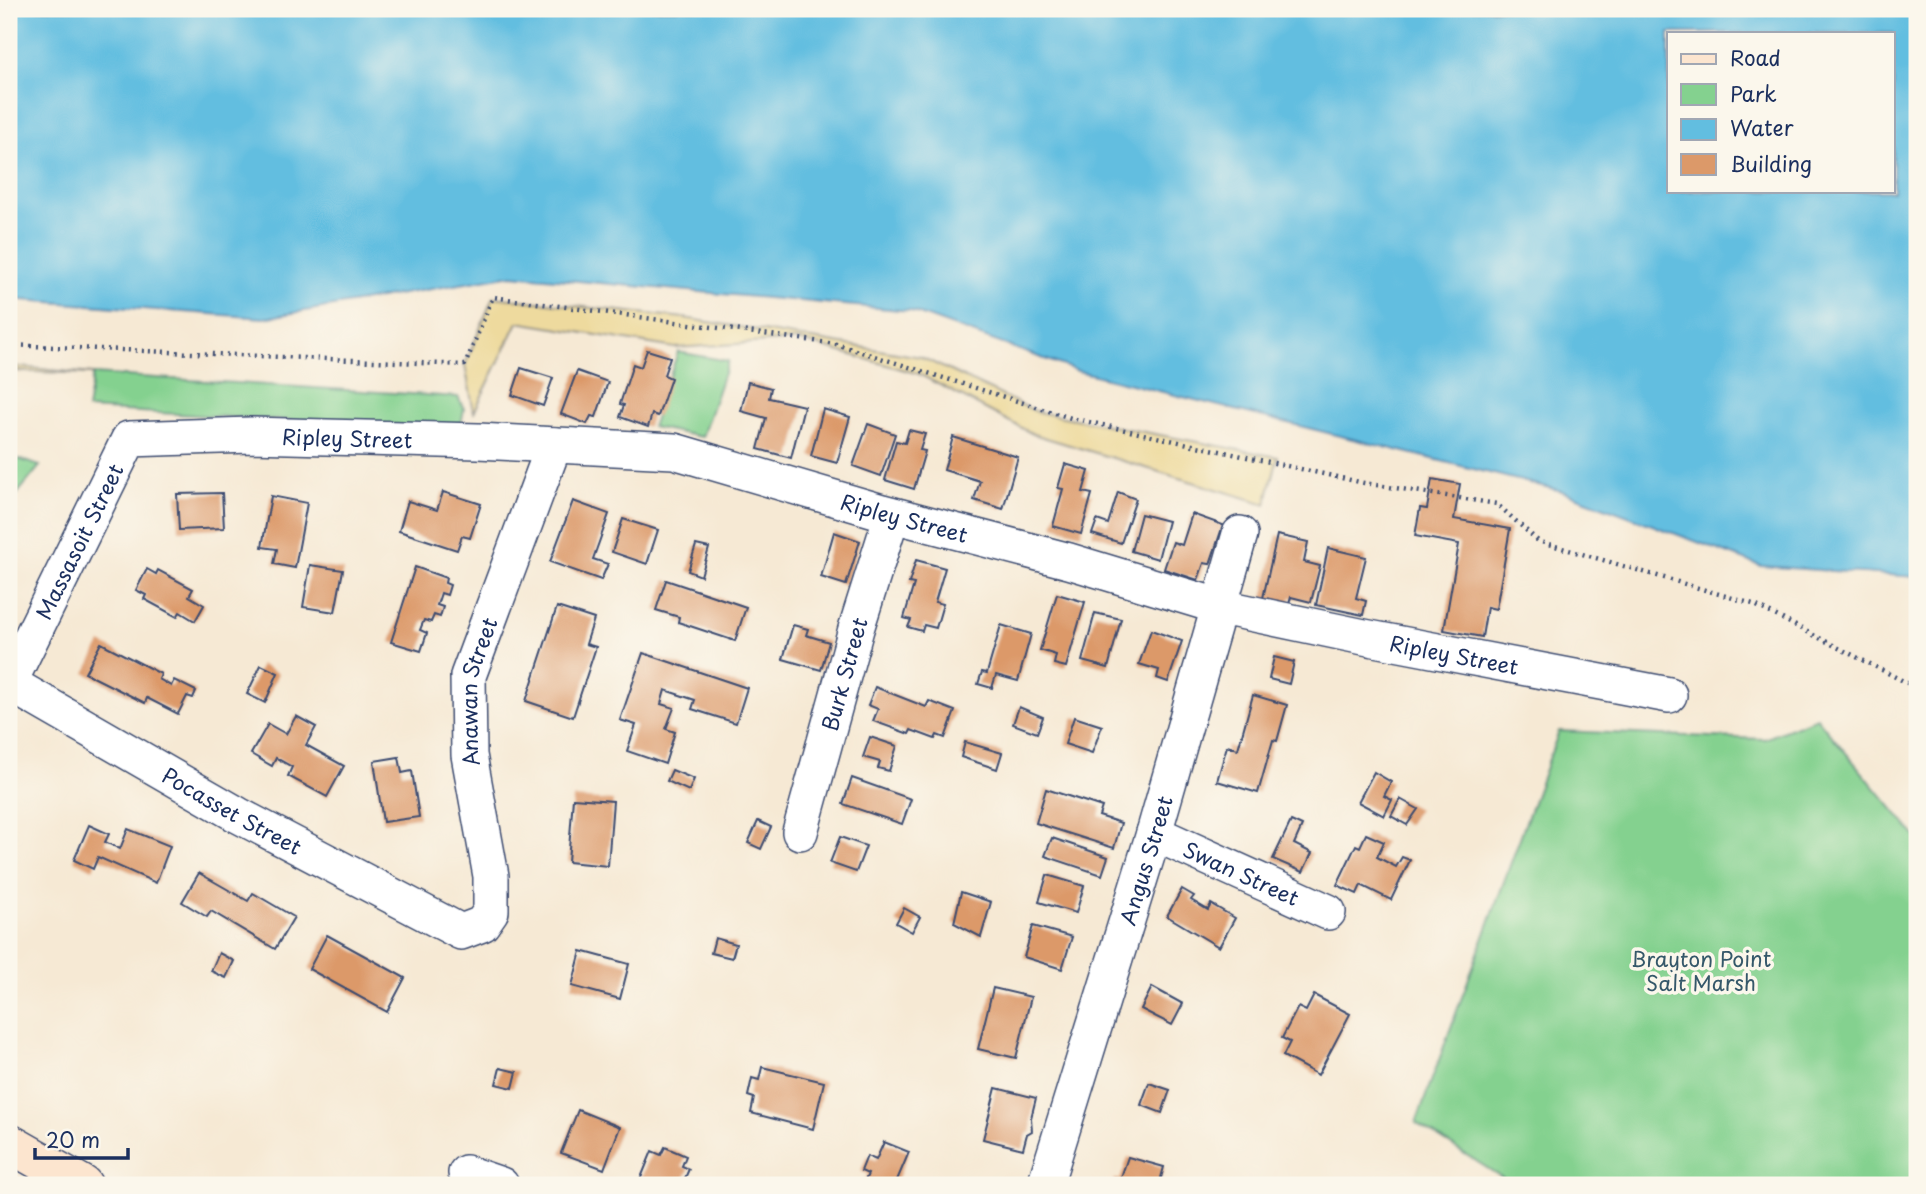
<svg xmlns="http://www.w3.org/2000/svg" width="1926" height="1194" font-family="'Playpen Sans',sans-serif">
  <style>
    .green { fill: #84d18f; stroke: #508076; stroke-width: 2 }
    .sand { fill: #eeda9e; stroke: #84847e; stroke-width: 2 }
    .water { fill: #62bee0; stroke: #3e769f; stroke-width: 2; fill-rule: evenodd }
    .building { fill: #dc9969 }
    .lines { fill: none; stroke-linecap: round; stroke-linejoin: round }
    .street-casing { stroke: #3c4b70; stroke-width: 38 }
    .secondary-casing { stroke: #3c4b70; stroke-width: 41 }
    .path { stroke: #3c4b70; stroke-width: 4.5; stroke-dasharray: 2 5; stroke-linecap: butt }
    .street { stroke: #fff; stroke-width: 35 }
    .secondary { stroke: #fce5cf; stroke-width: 38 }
    .labels { text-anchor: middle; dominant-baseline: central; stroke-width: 7; stroke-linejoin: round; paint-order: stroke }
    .street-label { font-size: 21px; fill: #1b2f5e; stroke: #fbf7ec }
    .park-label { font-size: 21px; fill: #35586a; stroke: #fbf7ec }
  </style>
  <rect width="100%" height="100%" fill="#fbf7ec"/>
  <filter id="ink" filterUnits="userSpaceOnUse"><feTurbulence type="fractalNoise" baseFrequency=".0143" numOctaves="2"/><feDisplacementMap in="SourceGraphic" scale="14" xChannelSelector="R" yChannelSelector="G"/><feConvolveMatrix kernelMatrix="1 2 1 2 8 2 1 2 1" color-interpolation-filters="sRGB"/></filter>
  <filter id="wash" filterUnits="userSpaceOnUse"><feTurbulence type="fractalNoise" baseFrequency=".00686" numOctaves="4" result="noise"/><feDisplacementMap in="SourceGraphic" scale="28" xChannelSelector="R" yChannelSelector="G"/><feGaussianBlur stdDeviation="1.57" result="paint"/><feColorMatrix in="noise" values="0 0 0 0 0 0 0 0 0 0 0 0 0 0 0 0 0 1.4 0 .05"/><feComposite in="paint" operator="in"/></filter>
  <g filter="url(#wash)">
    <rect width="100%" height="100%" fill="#f6e9d4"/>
    <g class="green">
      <path d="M 678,352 L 728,361 L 702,437 L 652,427 Z"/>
      <path d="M 93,374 L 458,397 L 464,409 L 460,430 L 87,409 Z"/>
      <path d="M 9,456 L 40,466 L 9,504 Z"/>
      <path d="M 1817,718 L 1917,838 L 1917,1185 L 1514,1185 L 1416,1123 L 1559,731 L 1764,739 Z"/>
    </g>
    <g class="sand">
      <path d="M 493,297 L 684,318 L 921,357 L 1037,412 L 1278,457 L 1266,504 L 1033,434 L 919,374 L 798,340 L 675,348 L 518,322 L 474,412 L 465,365 Z"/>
      <path d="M 9,366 L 93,374 L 9,371 Z"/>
    </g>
    <path class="water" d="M 9,9 L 1917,9 L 1917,577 L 1761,566 L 1562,491 L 1078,371 L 911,311 L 512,275 L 264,318 L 9,299 ZM 1669,33 L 1893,33 L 1893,191 L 1669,191 Z"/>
    <g id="blocks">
      <g class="building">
        <path d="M 647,350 L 670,357 L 664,375 L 671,378 L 658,416 L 652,414 L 648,427 L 620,417 L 624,405 L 620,404 L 633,364 L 641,367 Z"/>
        <path d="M 521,368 L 553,378 L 543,406 L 512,395 Z"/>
        <path d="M 577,371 L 608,382 L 596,417 L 591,416 L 587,424 L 561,414 Z"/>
        <path d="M 748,382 L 771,388 L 769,398 L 804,406 L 791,458 L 758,449 L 766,418 L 741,411 Z"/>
        <path d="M 823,409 L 850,417 L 837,463 L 811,456 Z"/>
        <path d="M 868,424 L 895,434 L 881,476 L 853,466 Z"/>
        <path d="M 909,430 L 925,434 L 920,450 L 925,451 L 914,489 L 885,480 L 896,441 L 905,443 Z"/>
        <path d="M 953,437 L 1018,457 L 1003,509 L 974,500 L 980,481 L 944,470 Z"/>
        <path d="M 1065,464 L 1089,471 L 1083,492 L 1092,494 L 1081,534 L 1053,526 L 1063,489 L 1058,488 Z"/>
        <path d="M 1432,479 L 1460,484 L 1454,519 L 1510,529 L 1496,609 L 1487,607 L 1482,637 L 1444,630 L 1459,544 L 1415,536 L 1420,508 L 1427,509 Z"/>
        <path d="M 443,492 L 481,504 L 470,538 L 462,536 L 457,550 L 399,531 L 408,501 L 437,510 Z"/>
        <path d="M 1118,492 L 1136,499 L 1121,543 L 1092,534 L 1097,520 L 1108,524 Z"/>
        <path d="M 222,493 L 224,528 L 179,530 L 177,494 Z"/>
        <path d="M 271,496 L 307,503 L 295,568 L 274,564 L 277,549 L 262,547 Z"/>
        <path d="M 573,501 L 609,514 L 593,559 L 608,564 L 601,580 L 550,562 Z"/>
        <path d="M 1141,514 L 1168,521 L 1158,559 L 1131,551 Z"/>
        <path d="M 1192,514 L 1223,525 L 1210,564 L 1204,563 L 1198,580 L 1164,569 L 1173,542 L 1182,545 Z"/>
        <path d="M 623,519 L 658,530 L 647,564 L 612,552 Z"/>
        <path d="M 834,532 L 860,541 L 846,585 L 821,577 Z"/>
        <path d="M 1277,535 L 1308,542 L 1304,562 L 1320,566 L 1311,602 L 1291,597 L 1289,604 L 1263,598 Z"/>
        <path d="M 696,545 L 709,548 L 701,576 L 688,571 Z"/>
        <path d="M 1328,548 L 1366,557 L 1356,598 L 1366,601 L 1363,615 L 1316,605 Z"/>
        <path d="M 916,560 L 945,568 L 935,602 L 943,604 L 936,628 L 924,625 L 922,631 L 908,627 L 911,620 L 904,618 L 914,584 L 909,583 Z"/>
        <path d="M 310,565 L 343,570 L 335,612 L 303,607 Z"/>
        <path d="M 415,567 L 446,578 L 445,583 L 450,585 L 447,595 L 441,593 L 437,605 L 443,607 L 440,617 L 434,615 L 431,622 L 424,620 L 420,630 L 427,633 L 421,651 L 391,642 Z"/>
        <path d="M 147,569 L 156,574 L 158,570 L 193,589 L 189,596 L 204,605 L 195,621 L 180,612 L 177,617 L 144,599 L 146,595 L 136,590 Z"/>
        <path d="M 666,580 L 746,607 L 735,641 L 678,622 L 679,617 L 656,610 Z"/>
        <path d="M 1057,594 L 1085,602 L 1066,667 L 1054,664 L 1056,655 L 1040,650 Z"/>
        <path d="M 557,607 L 594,619 L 586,644 L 596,647 L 573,717 L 526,701 Z"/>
        <path d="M 1095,613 L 1121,619 L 1108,668 L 1082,661 Z"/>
        <path d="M 793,625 L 808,629 L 806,635 L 829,642 L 821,670 L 783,659 Z"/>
        <path d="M 1001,625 L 1031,634 L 1018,681 L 996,675 L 992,688 L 978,684 L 982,672 L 987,673 Z"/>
        <path d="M 1151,630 L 1182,641 L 1168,682 L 1157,678 L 1159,670 L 1139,664 Z"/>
        <path d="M 101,643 L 161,674 L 159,679 L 171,686 L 174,680 L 196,691 L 193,698 L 187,696 L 178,714 L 147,698 L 145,703 L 85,673 Z"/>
        <path d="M 643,653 L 747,688 L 736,723 L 692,709 L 695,700 L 665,690 L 661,704 L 674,708 L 666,729 L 675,732 L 665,764 L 627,751 L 636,725 L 620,720 Z"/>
        <path d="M 1274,657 L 1294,662 L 1289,684 L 1269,679 Z"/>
        <path d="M 261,665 L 278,673 L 265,703 L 247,694 Z"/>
        <path d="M 875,687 L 926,707 L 929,701 L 955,711 L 945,738 L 937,735 L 935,739 L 911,730 L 909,734 L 873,721 L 878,709 L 868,705 Z"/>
        <path d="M 1253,695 L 1287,705 L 1277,741 L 1273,740 L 1258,793 L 1217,781 L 1227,746 L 1238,749 Z"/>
        <path d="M 1019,707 L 1043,717 L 1037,733 L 1013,724 Z"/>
        <path d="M 296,716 L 316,727 L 306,745 L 344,766 L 327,797 L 288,776 L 292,767 L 276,758 L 272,766 L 251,754 L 268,724 L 286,734 Z"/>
        <path d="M 1074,717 L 1102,726 L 1092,753 L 1065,744 Z"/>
        <path d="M 870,737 L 897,746 L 889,771 L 878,768 L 880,762 L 863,757 Z"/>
        <path d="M 965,742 L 1002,753 L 997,769 L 961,757 Z"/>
        <path d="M 399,757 L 402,773 L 412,771 L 419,817 L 383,822 L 374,761 Z"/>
        <path d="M 672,770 L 694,779 L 689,791 L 667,781 Z"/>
        <path d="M 1374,772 L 1391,782 L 1384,796 L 1392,800 L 1384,816 L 1358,802 Z"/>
        <path d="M 852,778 L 911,799 L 902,824 L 843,804 Z"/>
        <path d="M 1046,789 L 1102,807 L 1099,816 L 1121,823 L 1114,848 L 1036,823 Z"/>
        <path d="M 573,798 L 613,801 L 608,866 L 568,862 Z"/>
        <path d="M 1400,799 L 1418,809 L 1407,825 L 1391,816 Z"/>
        <path d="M 758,821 L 771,827 L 761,849 L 748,843 Z"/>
        <path d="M 1291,821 L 1302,826 L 1294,844 L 1312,853 L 1303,872 L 1273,859 Z"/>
        <path d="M 89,825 L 109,834 L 105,842 L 120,849 L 128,829 L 170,846 L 156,883 L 98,857 L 93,869 L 74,860 Z"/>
        <path d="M 1366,834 L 1384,842 L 1377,857 L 1396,867 L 1402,857 L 1410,860 L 1391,900 L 1361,885 L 1357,894 L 1337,885 L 1356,845 L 1360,847 Z"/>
        <path d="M 840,837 L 866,846 L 856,872 L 830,863 Z"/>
        <path d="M 1052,838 L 1108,857 L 1102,875 L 1045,856 Z"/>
        <path d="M 199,873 L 248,901 L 253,893 L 294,917 L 275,949 L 211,911 L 207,917 L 182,902 Z"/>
        <path d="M 1047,875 L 1084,886 L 1076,913 L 1039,902 Z"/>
        <path d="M 1182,889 L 1194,896 L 1191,900 L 1208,910 L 1211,904 L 1235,918 L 1219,947 L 1167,916 Z"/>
        <path d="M 961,892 L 991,902 L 981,937 L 954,923 Z"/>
        <path d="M 904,908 L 920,917 L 912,932 L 896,923 Z"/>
        <path d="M 1033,926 L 1072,937 L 1062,969 L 1024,957 Z"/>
        <path d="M 327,935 L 405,978 L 387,1012 L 309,969 Z"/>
        <path d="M 715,938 L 736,944 L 732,958 L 711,953 Z"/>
        <path d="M 581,951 L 629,964 L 620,999 L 572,986 Z"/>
        <path d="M 219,953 L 234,961 L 226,978 L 211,971 Z"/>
        <path d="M 1152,987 L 1183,1004 L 1172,1025 L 1141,1009 Z"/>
        <path d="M 993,988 L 1031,997 L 1016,1058 L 978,1049 Z"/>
        <path d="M 1314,995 L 1350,1014 L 1318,1075 L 1283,1056 L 1290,1042 L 1282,1038 L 1298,1007 L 1306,1011 Z"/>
        <path d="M 762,1067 L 824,1082 L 813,1129 L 751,1113 L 754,1098 L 748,1096 L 752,1078 L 759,1080 Z"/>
        <path d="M 500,1068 L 517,1072 L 513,1088 L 496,1084 Z"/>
        <path d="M 1149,1083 L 1170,1090 L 1162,1113 L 1141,1105 Z"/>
        <path d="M 996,1088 L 1036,1098 L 1031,1118 L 1032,1131 L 1027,1134 L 1023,1149 L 983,1139 Z"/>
        <path d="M 578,1110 L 620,1127 L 604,1169 L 561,1153 Z"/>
        <path d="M 884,1142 L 909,1152 L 895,1185 L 863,1185 L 868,1174 L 861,1171 L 867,1156 L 876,1160 Z"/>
        <path d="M 665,1147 L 686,1156 L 682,1166 L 689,1169 L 682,1185 L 638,1185 L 652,1151 L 661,1155 Z"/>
        <path d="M 1128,1157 L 1164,1167 L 1159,1185 L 1113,1185 L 1115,1179 L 1120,1180 Z"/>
      </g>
    </g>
  </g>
  <g filter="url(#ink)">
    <use href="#blocks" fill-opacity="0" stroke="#3c4b70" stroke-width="2"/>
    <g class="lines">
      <g class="street-casing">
        <g id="street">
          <path id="s1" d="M 9,683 L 129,439 L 251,435 L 478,441 L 674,451 L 882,512 L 1069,561 L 1221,607 L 1364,637 L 1669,695"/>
          <path id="s2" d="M 9,683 L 238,815 L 461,932 L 482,924 L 491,911 L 491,876 L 469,755 L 468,676 L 554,445"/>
          <path id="s3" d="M 800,832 L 856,629 L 892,515"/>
          <path id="s4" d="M 1154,833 L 1328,912"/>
          <path d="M 466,1173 L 501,1185"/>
          <path id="s5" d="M 1045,1185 L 1154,833 L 1240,534"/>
        </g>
      </g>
      <g class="secondary-casing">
        <path id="secondary" d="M 9,1143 L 83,1185"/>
      </g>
      <path class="path" d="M 9,345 L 465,365 L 493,297 L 836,344 L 1071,418 L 1364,483 L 1497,504 L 1538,541 L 1753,604 L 1917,688"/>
      <use href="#street" class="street"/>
      <use href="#secondary" class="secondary"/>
    </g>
  </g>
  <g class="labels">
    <g class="street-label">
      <text stroke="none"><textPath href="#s1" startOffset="490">Ripley Street</textPath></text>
      <text stroke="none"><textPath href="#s1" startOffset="1057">Ripley Street</textPath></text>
      <text stroke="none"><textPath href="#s1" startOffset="158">Massasoit Street</textPath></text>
      <text stroke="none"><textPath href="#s1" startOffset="1624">Ripley Street</textPath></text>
      <text stroke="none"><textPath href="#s3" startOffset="164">Burk Street</textPath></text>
      <text stroke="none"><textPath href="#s2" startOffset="777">Anawan Street</textPath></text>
      <text stroke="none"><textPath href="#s2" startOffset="257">Pocasset Street</textPath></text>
      <text stroke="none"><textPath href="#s5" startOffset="340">Angus Street</textPath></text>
      <text stroke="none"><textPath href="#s4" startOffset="96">Swan Street</textPath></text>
    </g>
    <g class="park-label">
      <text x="1701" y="958">Brayton Point<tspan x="1701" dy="24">Salt Marsh</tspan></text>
    </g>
  </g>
  <rect width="1926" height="1194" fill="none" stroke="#fbf7ec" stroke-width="35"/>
  <rect x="1667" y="32" width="228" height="161" fill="#fbf7ec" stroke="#a1a7b3" stroke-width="2"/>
  <rect x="1681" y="54" width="35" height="10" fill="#fce5cf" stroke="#a1a7b3" stroke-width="2"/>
  <text x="1730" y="66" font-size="21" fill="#1b2f5e">Road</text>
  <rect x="1681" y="84" width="35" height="21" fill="#84d18f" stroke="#a1a7b3" stroke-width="2"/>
  <text x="1730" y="102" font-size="21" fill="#1b2f5e">Park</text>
  <rect x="1681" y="119" width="35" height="21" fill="#62bee0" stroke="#a1a7b3" stroke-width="2"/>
  <text x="1730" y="136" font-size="21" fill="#1b2f5e">Water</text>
  <rect x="1681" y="154" width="35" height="21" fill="#dc9969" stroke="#a1a7b3" stroke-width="2"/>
  <text x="1730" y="172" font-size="21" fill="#1b2f5e">Building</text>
  <path d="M35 1148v10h93v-10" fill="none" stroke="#1b2f5e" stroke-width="3.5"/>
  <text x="46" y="1148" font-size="21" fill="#1b2f5e" stroke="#fbf7ec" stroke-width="5" paint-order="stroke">20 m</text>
</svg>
